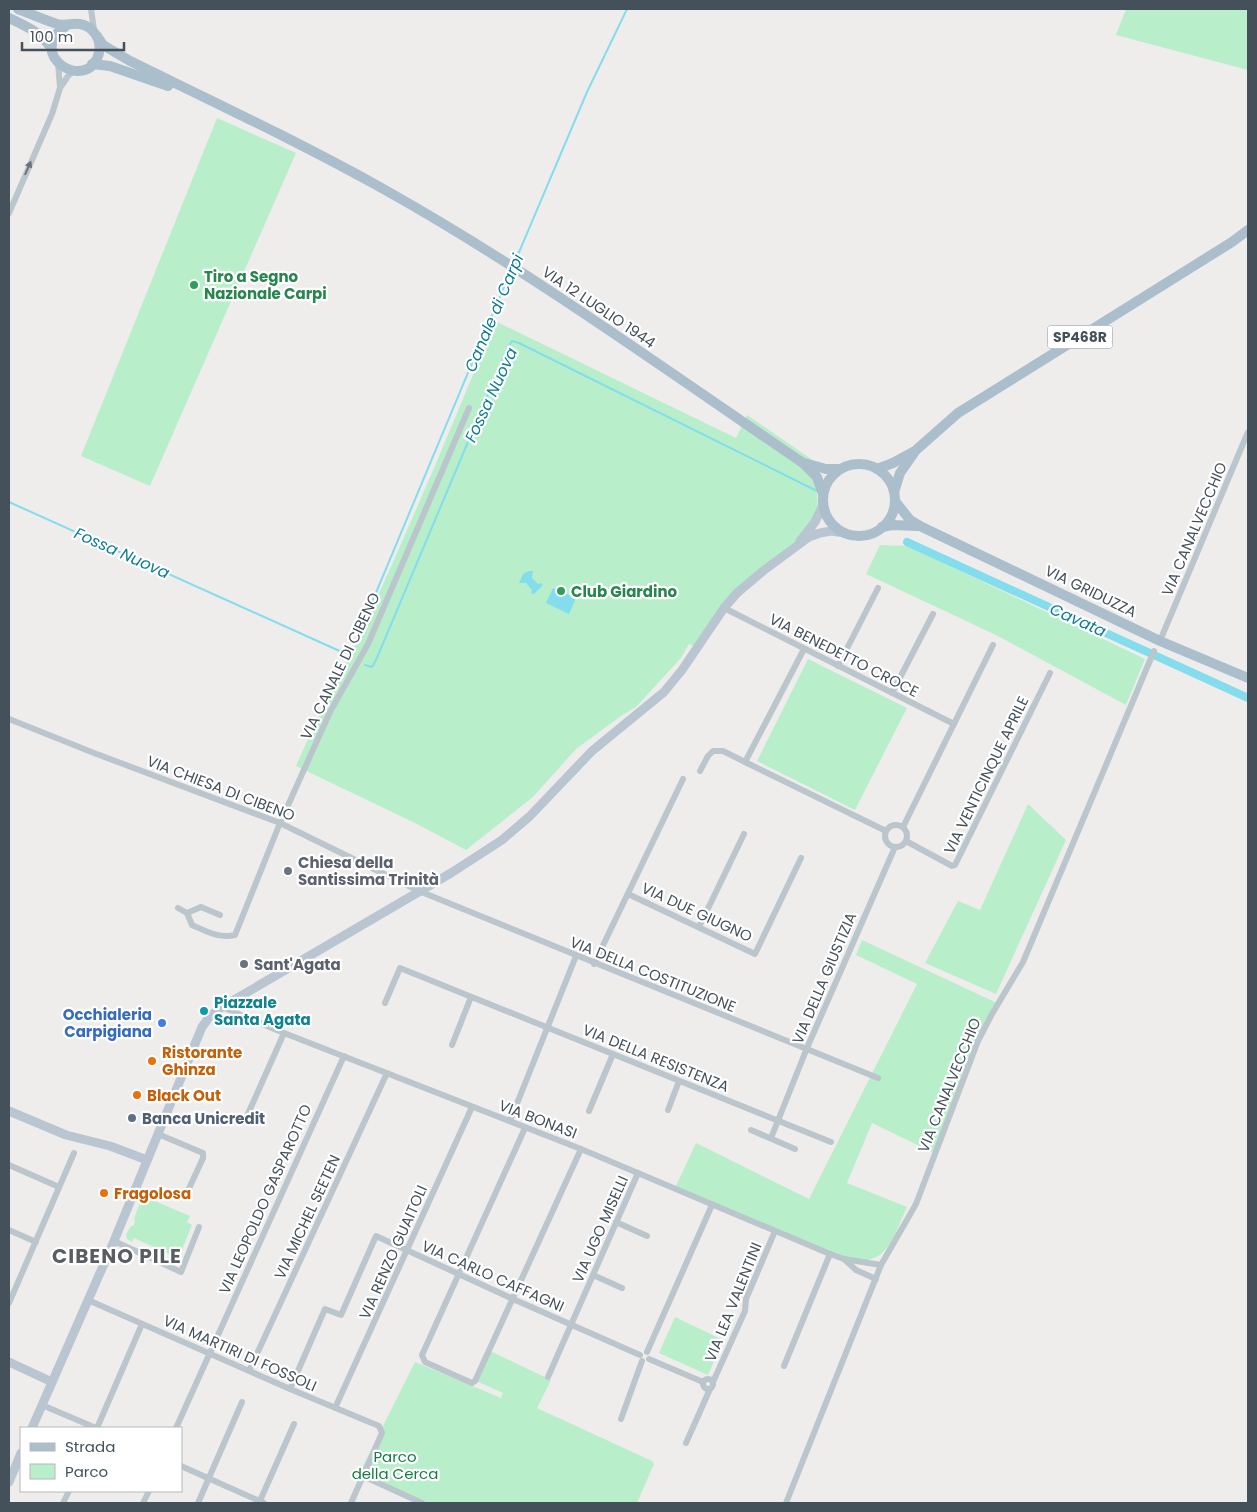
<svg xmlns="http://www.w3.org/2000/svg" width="1257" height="1512" font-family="Poppins,sans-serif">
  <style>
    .green { fill: #b8efca }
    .water { fill: #84dded }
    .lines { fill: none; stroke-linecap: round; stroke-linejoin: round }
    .stream { stroke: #84dded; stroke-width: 2 }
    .canal { stroke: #84dded; stroke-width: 8 }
    .street { stroke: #bac5cc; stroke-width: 6 }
    .secondary { stroke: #b9c6d1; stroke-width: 9 }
    .primary { stroke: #abbecc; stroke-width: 10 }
    .oneway { fill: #67747c }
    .leisure-dot { fill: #2e9e5b; stroke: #fff; stroke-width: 2 }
    .worship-dot { fill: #6b7280; stroke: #fff; stroke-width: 2 }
    .culture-dot { fill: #0f9aa8; stroke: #fff; stroke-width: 2 }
    .shop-dot { fill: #3f7fe0; stroke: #fff; stroke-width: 2 }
    .food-dot { fill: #e8710a; stroke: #fff; stroke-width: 2 }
    .service-dot { fill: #5c6f8a; stroke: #fff; stroke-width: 2 }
    .labels { text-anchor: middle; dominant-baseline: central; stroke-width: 4.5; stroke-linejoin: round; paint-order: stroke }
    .shield { fill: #fff; stroke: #7c858c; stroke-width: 1 }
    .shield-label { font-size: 14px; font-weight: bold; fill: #44515a }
    .leisure-label { font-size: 15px; font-weight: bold; fill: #27864d; stroke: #fff; text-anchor: start }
    .street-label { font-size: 15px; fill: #44515a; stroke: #fff }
    .worship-label { font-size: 15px; font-weight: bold; fill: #5b616d; stroke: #fff; text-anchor: start }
    .culture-label { font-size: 15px; font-weight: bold; fill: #0d838f; stroke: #fff; text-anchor: start }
    .shop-label { font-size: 15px; font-weight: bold; fill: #366cbe; stroke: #fff; text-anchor: end }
    .food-label { font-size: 15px; font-weight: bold; fill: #c56008; stroke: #fff; text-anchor: start }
    .service-label { font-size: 15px; font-weight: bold; fill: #4e5e75; stroke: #fff; text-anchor: start }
    .park-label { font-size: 15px; fill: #147c42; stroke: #fff }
    .water-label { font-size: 16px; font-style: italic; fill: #0a7d91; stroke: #fff }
    .district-label { font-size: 20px; font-weight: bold; letter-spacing: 1px; fill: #595d61; stroke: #fff }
  </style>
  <rect width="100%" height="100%" fill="#efecec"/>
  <g class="green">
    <path d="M 1126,9 L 1248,9 L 1248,70 L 1116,35 Z"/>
    <path d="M 217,118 L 296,153 L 150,486 L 81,456 Z"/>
    <path d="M 495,321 L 736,438 L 747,415 L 814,461 L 818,506 L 813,519 L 818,535 L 752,583 L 734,599 L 700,649 L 689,644 L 681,658 L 636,707 L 621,716 L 576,749 L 533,797 L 466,850 L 415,823 L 296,766 C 318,714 347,665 370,613 C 414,517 455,419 495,321 Z"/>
    <path d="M 880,545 L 908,546 L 1145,659 L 1126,705 L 996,635 L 866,574 Z"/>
    <path d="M 808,659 L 907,708 L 855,810 L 757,761 Z"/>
    <path d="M 1028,804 L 1066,840 L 996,994 L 925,963 L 958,901 L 980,910 Z"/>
    <path d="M 862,940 L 997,1003 L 934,1153 L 872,1123 L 847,1183 L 907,1207 C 895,1232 888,1266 854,1260 C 846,1258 838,1255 831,1253 L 675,1188 L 696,1143 L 809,1199 L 917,984 L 856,955 Z"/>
    <path d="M 143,1196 L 190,1216 L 187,1222 L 192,1225 L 181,1252 L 177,1252 L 173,1256 L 134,1238 L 132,1242 L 127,1239 L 126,1235 L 130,1227 L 134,1225 L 135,1221 L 134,1218 Z"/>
    <path d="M 675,1317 L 723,1340 L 708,1375 L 659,1353 Z"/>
    <path d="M 490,1351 L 551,1380 L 537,1408 L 652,1461 L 654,1464 L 637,1503 L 420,1503 L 358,1476 L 415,1362 L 501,1398 L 503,1393 L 476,1381 Z"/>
  </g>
  <g class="water">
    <path d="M 529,571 L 533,571 L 532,578 L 538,584 L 541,583 L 543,585 L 534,594 L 531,593 L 532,590 L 526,583 L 519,583 L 523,574 Z"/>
    <path d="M 553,588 L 576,598 L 569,614 L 546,603 Z"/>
  </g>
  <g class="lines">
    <g class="stream">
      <path d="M 514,264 L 587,92 L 627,9"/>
      <path d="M 9,502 L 344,653"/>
      <path d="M 365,619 L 511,270"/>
      <path d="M 365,665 L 372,667 L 376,660 L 508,347 L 512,341 L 519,343 L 817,491"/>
    </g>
    <path class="canal" d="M 907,542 L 1248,698"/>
    <g class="street">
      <path d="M 91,9 L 94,30"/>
      <path d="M 58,63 L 60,87"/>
      <path d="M 9,213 L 52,114 L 60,88 L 68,76 L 74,71"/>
      <path d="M 724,608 L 954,724"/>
      <path d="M 1162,636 L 1248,432"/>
      <path d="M 804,649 L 745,762 L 886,831"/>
      <path d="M 838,666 L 878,588"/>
      <path d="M 892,693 L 933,614"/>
      <path d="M 9,719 L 94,753 L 280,823 L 419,891 L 878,1078"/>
      <path d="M 700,771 L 708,756 L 713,751 L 723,751 L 745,762"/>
      <circle cx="896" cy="836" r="11"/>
      <path d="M 903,827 L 993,645"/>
      <path d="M 906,841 L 952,866 L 955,865 L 1050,673"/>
      <path d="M 628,894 L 755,954 L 801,858"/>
      <path d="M 178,908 L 187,913 L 192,925 C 206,931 219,939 235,935 L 280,823 L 330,712 L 368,644 L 469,408"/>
      <path d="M 187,913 L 201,907 L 220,915"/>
      <path d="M 699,927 L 744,834"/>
      <path d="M 594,964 L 683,779"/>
      <path d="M 385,1003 L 400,968 L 831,1142"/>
      <path d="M 222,1007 L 284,1033 L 581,1149 L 830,1254 L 844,1259 L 881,1265"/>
      <path d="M 452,1045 L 471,997"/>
      <path d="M 668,1110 L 679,1081"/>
      <path d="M 589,1111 L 613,1054"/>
      <path d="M 247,1116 L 284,1033"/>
      <path d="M 510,1121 L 576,956"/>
      <path d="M 525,1128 L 422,1355 L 425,1362 L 472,1383 L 475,1381 L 581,1149"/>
      <path d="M 751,1130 L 795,1149"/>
      <path d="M 158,1134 L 203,1153 L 203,1158 L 186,1195"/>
      <path d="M 771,1138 L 807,1048 L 895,847"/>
      <path d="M 9,1165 L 59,1187"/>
      <path d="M 616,1222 L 647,1236"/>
      <path d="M 9,1230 L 36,1242"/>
      <path d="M 114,1241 L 181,1272 L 199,1227"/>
      <path d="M 844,1259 L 856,1270 L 876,1279"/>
      <path d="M 593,1275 L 622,1288"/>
      <path d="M 88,1300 L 290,1389 L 379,1426 L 382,1433 L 351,1503"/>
      <path d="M 9,1303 L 74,1153"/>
      <path d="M 647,1352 L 712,1205"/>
      <path d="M 649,1359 L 703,1382"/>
      <path d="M 784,1366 L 830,1254"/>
      <path d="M 249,1371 L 387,1073"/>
      <path d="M 548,1377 L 638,1173"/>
      <circle cx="708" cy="1384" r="5"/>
      <path d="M 713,1382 L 745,1311 L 746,1299 L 775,1231"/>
      <path d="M 290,1389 L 325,1309 L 341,1315 L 376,1236 L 513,1299 L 640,1355"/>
      <path d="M 42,1405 L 96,1428"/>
      <path d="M 335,1408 L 472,1107"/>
      <path d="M 621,1419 L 642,1361"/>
      <path d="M 97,1428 L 142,1324"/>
      <path d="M 176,1428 L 344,1056"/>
      <path d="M 686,1443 L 710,1389"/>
      <path d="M 181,1466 L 264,1503"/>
      <path d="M 363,1476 L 422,1503"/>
      <path d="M 63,1503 L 69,1491"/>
      <path d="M 143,1503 L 149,1491"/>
      <path d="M 198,1503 L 242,1402"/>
      <path d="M 259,1503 L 294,1424"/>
      <path d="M 786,1503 L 881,1265 L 916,1204 L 978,1041 L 992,1014 L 1023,962 L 1154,651"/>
    </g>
    <g class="secondary">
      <path d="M 800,541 L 815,522 L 823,505"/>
      <path d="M 9,1111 L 66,1135 L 110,1146 L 147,1160"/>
      <path d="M 9,1362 L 52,1382"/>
      <path d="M 32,1428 L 114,1241 L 202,1027 L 210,1016 L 222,1007 L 451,873 L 502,840 L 530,816 L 592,751 L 664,692 L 682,670 L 724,608 L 737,593 L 763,571 L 809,537 L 820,533 L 831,531 L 845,533"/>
      <path d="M 9,1482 L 21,1453"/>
    </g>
    <g class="primary">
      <path d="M 18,9 C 31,14 44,20 57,24 C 65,26 72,23 80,24 C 93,26 102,40 99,53 C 88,95 23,54 66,26"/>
      <path d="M 9,18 C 25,26 43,33 52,50"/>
      <path d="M 97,36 L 103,45 L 130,61 C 216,103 303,144 387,191 C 531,272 666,370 803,463 L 817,477 L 823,494"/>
      <path d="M 92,64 L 110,66 L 168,86"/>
      <path d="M 804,463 L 826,469 L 839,469"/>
      <circle cx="859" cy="500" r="36"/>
      <path d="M 877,469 L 893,463 L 915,451 L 958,413 L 1232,242 L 1248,230"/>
      <path d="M 894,492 L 900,473 L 914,453"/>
      <path d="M 895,501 L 910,520 L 922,527 L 1160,641 L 1248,678"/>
      <path d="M 882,527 L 892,525 L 918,526"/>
    </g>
  </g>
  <defs><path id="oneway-solid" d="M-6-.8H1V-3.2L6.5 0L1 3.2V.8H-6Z" transform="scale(1.25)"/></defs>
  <use class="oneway" href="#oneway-solid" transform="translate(28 168) rotate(-66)"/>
  <g class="leisure-dot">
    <circle cx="194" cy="285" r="5"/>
    <circle cx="561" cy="591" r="5"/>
  </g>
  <g class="worship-dot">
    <circle cx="288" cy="871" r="5"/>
    <circle cx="244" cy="964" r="5"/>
  </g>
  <circle class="culture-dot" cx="204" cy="1011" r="5"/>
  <circle class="shop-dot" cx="162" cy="1023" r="5"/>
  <g class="food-dot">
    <circle cx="152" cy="1061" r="5"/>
    <circle cx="137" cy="1095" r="5"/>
    <circle cx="104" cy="1193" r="5"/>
  </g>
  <circle class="service-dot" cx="132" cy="1118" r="5"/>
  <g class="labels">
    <rect class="shield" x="1047.5" y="325.5" width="65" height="23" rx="4"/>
    <g class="shield-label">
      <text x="1080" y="337">SP468R</text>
    </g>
    <g class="leisure-label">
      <text x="204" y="276">Tiro a Segno<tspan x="204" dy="17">Nazionale Carpi</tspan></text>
      <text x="571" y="591">Club Giardino</text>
    </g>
    <g class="street-label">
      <text transform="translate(599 307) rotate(34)">VIA 12 LUGLIO 1944</text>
      <text transform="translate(1194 529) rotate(-67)">VIA CANALVECCHIO</text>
      <text transform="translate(1091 591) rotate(26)">VIA GRIDUZZA</text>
      <text transform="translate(844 655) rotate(27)">VIA BENEDETTO CROCE</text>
      <text transform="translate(340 666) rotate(-64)">VIA CANALE DI CIBENO</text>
      <text transform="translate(986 775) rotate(-64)">VIA VENTICINQUE APRILE</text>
      <text transform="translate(221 788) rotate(21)">VIA CHIESA DI CIBENO</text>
      <text transform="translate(697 912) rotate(25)">VIA DUE GIUGNO</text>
      <text transform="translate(653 974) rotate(22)">VIA DELLA COSTITUZIONE</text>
      <text transform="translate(824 978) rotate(-67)">VIA DELLA GIUSTIZIA</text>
      <text transform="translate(656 1058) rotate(22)">VIA DELLA RESISTENZA</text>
      <text transform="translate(949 1085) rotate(-68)">VIA CANALVECCHIO</text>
      <text transform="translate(538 1119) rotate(21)">VIA BONASI</text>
      <text transform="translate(265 1199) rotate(-66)">VIA LEOPOLDO GASPAROTTO</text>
      <text transform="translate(307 1217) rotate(-65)">VIA MICHEL SEETEN</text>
      <text transform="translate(600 1229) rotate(-66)">VIA UGO MISELLI</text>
      <text transform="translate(393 1252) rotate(-66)">VIA RENZO GUAITOLI</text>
      <text transform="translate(493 1276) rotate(24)">VIA CARLO CAFFAGNI</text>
      <text transform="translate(733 1302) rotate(-68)">VIA LEA VALENTINI</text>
      <text transform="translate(240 1353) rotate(24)">VIA MARTIRI DI FOSSOLI</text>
    </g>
    <g class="worship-label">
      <text x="298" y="862">Chiesa della<tspan x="298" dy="17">Santissima Trinità</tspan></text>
      <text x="254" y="964">Sant'Agata</text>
    </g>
    <g class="culture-label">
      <text x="214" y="1002">Piazzale<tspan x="214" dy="17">Santa Agata</tspan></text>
    </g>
    <g class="shop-label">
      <text x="152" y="1014">Occhialeria<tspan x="152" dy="17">Carpigiana</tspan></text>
    </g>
    <g class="food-label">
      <text x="162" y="1052">Ristorante<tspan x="162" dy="17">Ghinza</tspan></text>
      <text x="147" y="1095">Black Out</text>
      <text x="114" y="1193">Fragolosa</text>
    </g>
    <g class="service-label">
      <text x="142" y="1118">Banca Unicredit</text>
    </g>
    <g class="park-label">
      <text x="395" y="1456">Parco<tspan x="395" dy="17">della Cerca</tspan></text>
    </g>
    <g class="water-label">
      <text transform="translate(494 313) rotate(-67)">Canale di Carpi</text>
      <text transform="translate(491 395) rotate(-65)">Fossa Nuova</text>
      <text transform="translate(122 553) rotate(24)">Fossa Nuova</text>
      <text transform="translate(1078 620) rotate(24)">Cavata</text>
    </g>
    <g class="district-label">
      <text x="117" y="1256">CIBENO PILE</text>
    </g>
  </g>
  <rect width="1257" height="1512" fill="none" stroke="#44515a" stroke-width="20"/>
  <rect x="20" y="1427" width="162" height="65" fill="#ffffff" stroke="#b4b9bd"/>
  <rect x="30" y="1443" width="25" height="8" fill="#abbecc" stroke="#b4b9bd"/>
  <text x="65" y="1452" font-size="15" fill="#44515a">Strada</text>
  <rect x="30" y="1464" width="25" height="15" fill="#b8efca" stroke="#b4b9bd"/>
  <text x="65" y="1477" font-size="15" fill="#44515a">Parco</text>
  <path d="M22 42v8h102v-8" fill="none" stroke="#44515a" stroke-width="2.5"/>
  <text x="30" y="42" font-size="15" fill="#44515a" stroke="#ffffff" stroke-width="4" paint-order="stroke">100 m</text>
</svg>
